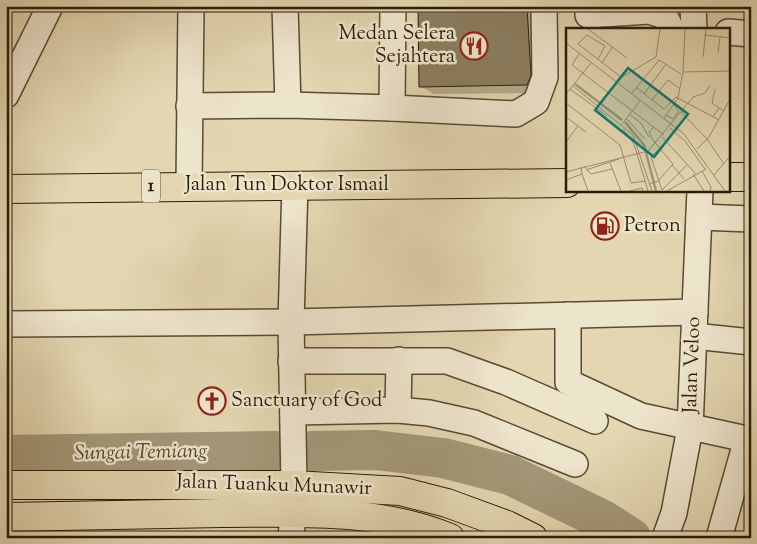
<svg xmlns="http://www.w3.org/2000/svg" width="757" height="544" font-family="'Sorts Mill Goudy',serif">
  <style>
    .shadow { fill: #0003 }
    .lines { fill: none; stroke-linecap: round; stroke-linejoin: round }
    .river { stroke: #a49778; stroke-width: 40 }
    .building { fill: #8b7d60; stroke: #2b1c09 }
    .minor-casing { stroke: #594a33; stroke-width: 28 }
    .major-casing { stroke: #2b1c09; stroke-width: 30 }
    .highway-casing { stroke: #2b1c09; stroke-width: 30 }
    .minor { stroke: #ede4cc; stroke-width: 25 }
    .major { stroke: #e3d6b1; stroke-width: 28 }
    .highway { stroke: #e3d6b1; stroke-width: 28 }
    .labels { text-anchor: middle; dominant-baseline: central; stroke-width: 5; stroke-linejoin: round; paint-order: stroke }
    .shield { fill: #ede4cc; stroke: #655844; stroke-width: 1 }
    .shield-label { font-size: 19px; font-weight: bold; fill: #2b1c09 }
    .poi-label { font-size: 20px; fill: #2b1c09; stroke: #ede4cc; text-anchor: start }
    .street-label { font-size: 20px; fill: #2b1c09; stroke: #ede4cc }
    .water-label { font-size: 21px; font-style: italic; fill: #554730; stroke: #ede4cc }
    .inset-river { fill: none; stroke: #a49778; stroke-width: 2.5 }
    .inset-road { fill: none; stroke: #998c6e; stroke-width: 1 }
    .view { fill: #0f766e; fill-opacity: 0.15; stroke: #0f766e; stroke-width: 2.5 }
    .inset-edge { fill: none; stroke: #2b1c09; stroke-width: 2.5 }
  </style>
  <rect width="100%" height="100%" fill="#e3d6b1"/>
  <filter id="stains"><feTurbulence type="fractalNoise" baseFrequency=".004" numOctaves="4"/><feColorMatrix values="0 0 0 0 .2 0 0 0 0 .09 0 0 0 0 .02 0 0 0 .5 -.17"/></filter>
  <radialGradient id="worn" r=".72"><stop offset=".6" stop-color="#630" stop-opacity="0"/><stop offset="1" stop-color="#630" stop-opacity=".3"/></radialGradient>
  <path class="shadow" d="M 419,6 L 541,6 L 541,93 L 434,94 L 420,86 Z"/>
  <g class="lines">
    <g class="river">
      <path d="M 312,451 L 375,450 L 443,458 L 510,475 L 603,520 L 631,538"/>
      <path d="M 6,455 L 275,451"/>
    </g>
  </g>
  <path class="building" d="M 418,6 L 527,6 L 531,75 L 527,85 L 419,87 Z"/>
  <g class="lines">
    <g class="minor-casing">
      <g id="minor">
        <path d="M 285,6 L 288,105"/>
        <path d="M 693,6 L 694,29"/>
        <path d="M 588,15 L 649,11 L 665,16 L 671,29"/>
        <path d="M 728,32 L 751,34"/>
        <path d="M 6,95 L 50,6"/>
        <path d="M 189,106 L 288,105 L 392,108 L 393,6"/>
        <path d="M 392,108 L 516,114 L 536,102 L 545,77 L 544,6"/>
        <path d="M 189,185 L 191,6"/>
        <path d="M 699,217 L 751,219"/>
        <path d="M 568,315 L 568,382 L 641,416 L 751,440"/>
        <path d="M 6,324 L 291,322 L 695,312"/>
        <path d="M 694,336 L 751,342"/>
        <path d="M 291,361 L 447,361 L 506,382 L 595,421"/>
        <path d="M 398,410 L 399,360"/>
        <path d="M 293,412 L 398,410 L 429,413 L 474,423 L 575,464"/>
        <path d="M 294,485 L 291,322 L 295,185"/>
        <path d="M 291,538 L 293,513"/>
        <path d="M 665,538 L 674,513 L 690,428 L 700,190"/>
        <path d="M 719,538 L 747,439"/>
      </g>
    </g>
    <g class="major-casing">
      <g id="major">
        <path d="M 6,485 L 294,485 L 400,491 L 447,503 L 507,525 L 533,538"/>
        <path d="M 6,517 C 78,515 150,514 222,513 C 299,513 378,508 450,538"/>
      </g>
    </g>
    <g class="highway-casing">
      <g id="highway">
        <path d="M 728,177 L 751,177"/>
        <path d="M 6,189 L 567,183"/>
      </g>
    </g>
    <use href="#minor" class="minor"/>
    <use href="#major" class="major"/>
    <use href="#highway" class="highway"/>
  </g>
  <defs>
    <g id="restaurant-ring" transform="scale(1.4375)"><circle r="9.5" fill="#ede4cc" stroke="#8f2418" stroke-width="1.5"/><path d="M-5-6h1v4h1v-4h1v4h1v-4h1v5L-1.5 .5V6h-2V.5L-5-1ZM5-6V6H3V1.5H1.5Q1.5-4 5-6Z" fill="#8f2418"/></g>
    <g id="fuel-ring" transform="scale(1.4375)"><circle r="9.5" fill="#ede4cc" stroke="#8f2418" stroke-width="1.5"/><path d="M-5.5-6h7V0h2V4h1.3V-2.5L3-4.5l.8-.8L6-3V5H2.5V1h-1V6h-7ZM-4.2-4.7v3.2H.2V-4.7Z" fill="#8f2418"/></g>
    <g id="church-ring" transform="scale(1.4375)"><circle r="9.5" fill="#ede4cc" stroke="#8f2418" stroke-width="1.5"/><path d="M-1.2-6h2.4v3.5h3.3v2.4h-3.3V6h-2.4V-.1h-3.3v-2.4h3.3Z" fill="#8f2418"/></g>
  </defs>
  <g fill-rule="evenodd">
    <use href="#restaurant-ring" x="474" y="46"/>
    <use href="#fuel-ring" x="605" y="226"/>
    <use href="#church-ring" x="212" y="401"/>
  </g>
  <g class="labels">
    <rect class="shield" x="142" y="169.5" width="18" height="33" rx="4"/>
    <g class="shield-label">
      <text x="151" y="186">1</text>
    </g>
    <g class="poi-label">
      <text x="455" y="34" text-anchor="end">Medan Selera<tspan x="455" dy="23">Sejahtera</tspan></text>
      <text x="624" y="226">Petron</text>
      <text x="231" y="401">Sanctuary of God</text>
    </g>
    <g class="street-label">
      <text x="287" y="185">Jalan Tun Doktor Ismail</text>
      <text transform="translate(693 365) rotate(-88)">Jalan Veloo</text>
      <text transform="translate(274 486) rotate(2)">Jalan Tuanku Munawir</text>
    </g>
    <g class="water-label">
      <text transform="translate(141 453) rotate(-1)">Sungai Temiang</text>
    </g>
  </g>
  <g transform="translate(566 28)">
    <rect width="164" height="164" fill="#e3d6b1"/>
    <path class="inset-river" d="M 9,56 L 56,92M 59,94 L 78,117 L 90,163"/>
    <path class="inset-road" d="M 22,1 L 61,30M 138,7 L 164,10M 0,15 L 118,106 L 159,163M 152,25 L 154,9M 13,26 L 6,37 L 98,107M 137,29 L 140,1M 32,31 L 39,18 L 21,7 L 12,16 L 55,49M 36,35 L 47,18M 117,44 L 119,1M 54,50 L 90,29 L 94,1M 7,58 L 67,107 L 86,163M 71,60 L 86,72 L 102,52 L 113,60M 4,61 L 41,88M 149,61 L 146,75 L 153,80M 66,65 L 93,32 L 115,46M 0,66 L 25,35M 78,66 L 100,36M 86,72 L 98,81 L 110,69 L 153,92M 0,75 L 54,117 L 65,155 L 79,153M 115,84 L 141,111 L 158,136M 63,86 L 75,95 L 83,109M 100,87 L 107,91 L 113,83 L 108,77M 0,89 L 20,104M 147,89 L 153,80 L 158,83M 60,90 L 79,111M 98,90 L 112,70 L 117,44 L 164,43M 56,96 L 74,73M 104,100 L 119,113 L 139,141M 57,101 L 68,116 L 82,163M 96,109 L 130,146M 0,114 L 12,98M 94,120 L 85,129 L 96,162 L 122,136M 131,121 L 143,109 L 164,71M 44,135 L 55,163M 106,137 L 118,151M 18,138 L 25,146 L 46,141M 20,142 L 53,131M 136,143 L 145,159 L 144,163M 0,144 L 82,123 L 127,69 L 139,65 L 144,58M 16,146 L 22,163M 127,146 L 138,163M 148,147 L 164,128M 0,152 L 16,146 L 15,139M 84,156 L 92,153 L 107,136 L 87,112 L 83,104 L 88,99M 64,163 L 76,160 L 77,163M 101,163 L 140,141"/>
    <path class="view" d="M 62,40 L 122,86 L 88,129 L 29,82 Z"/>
    <rect width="164" height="164" class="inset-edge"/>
  </g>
  <rect width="757" height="544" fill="none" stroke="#e3d6b1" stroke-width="25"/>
  <rect x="8" y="8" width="742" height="529" fill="none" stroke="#2b1c09" stroke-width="2.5"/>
  <rect x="12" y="12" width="732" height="519" fill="none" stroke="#2b1c09"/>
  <rect width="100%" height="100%" filter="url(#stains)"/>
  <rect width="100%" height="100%" fill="url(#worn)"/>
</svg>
